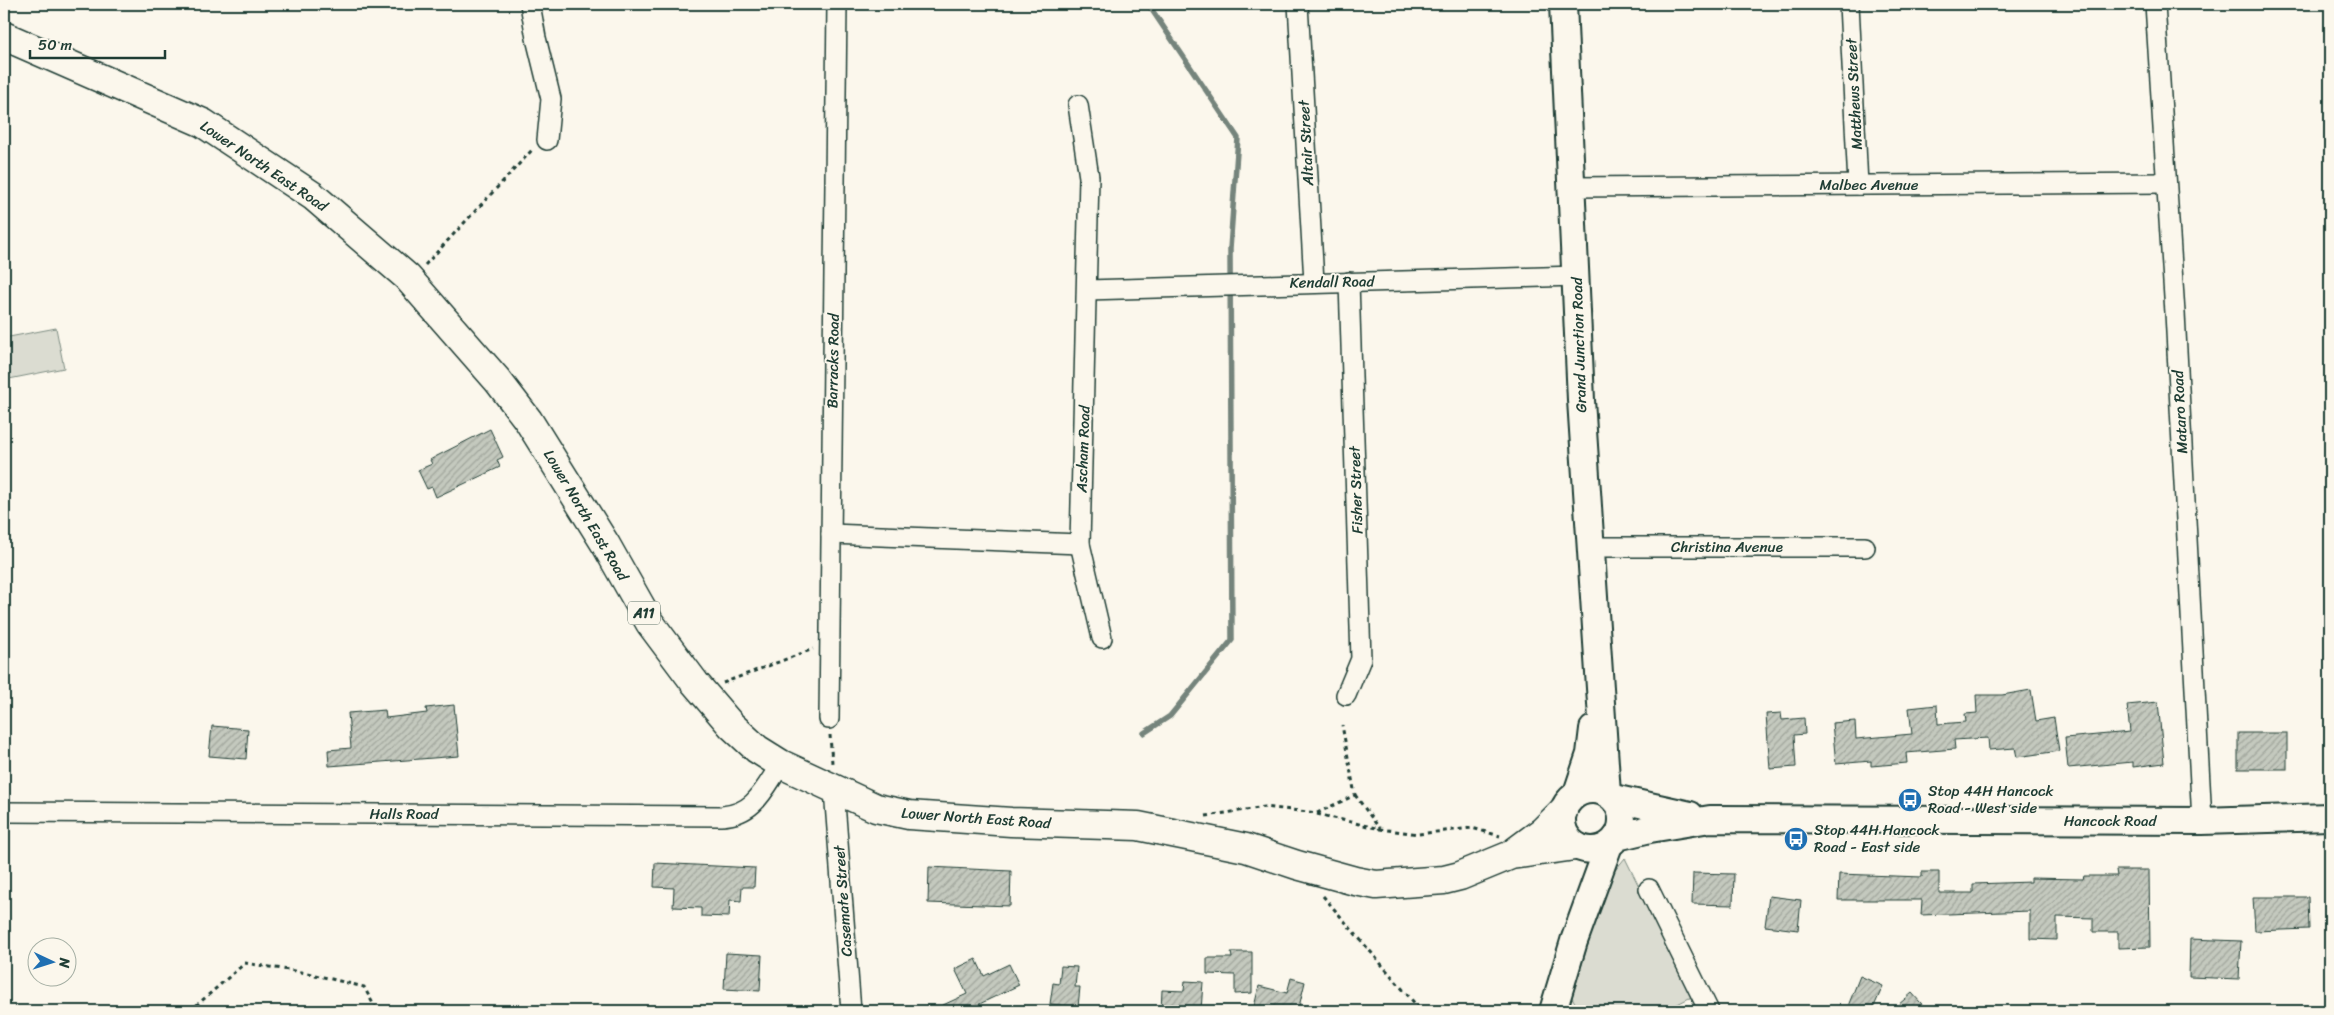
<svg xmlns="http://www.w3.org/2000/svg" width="2334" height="1015" font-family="Sriracha,sans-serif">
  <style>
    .green { fill: #dbdcd1; stroke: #7d8c82 }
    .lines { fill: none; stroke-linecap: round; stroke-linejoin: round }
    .stream { stroke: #74847b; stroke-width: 5.5 }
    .building { fill: url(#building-hatch); stroke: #1f3d34 }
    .minor-casing { stroke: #1f3d34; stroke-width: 22 }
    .secondary-casing { stroke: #1f3d34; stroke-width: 30 }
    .primary-casing { stroke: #1f3d34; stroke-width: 31 }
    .path { stroke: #1f3d34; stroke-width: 3; stroke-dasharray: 4 4; stroke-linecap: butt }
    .minor { stroke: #fbf7ec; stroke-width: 19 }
    .secondary { stroke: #fbf7ec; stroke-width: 26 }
    .primary { stroke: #fbf7ec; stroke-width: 28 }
    .labels { text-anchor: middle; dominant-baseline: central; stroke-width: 4; stroke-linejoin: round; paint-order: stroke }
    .shield { fill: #fbf7ec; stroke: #61756b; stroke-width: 1 }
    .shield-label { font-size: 14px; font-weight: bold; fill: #1f3d34 }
    .street-label { font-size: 15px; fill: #1f3d34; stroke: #fbf7ec }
    .poi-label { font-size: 15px; fill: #1f3d34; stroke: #fbf7ec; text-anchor: start }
  </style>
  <defs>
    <pattern id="building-hatch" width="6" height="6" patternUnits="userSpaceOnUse" patternTransform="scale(1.25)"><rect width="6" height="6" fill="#c4c9be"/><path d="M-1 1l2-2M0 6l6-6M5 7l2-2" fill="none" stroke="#9fa49b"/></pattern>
  </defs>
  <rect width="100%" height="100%" fill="#fbf7ec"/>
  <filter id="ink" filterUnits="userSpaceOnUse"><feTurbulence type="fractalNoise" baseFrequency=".02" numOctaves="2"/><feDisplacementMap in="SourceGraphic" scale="10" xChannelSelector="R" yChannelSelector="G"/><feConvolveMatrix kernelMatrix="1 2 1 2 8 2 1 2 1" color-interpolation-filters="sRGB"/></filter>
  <g filter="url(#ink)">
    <g class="green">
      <path d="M 56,328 L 64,368 L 4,380 L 4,338 Z"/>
      <path d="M 1625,858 L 1693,996 L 1664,1011 L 1579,1011 L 1572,997 L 1608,879 Z"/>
    </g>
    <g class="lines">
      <path class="stream" d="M 1144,733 L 1170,716 L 1232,640 L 1230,249 L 1238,138 L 1148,4"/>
    </g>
    <g class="building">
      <path d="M 490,429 L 503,457 L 497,460 L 500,467 L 436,497 L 432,487 L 427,489 L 418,470 L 432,464 L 430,460 L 435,457 Z"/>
      <path d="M 2031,690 L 2036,721 L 2054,718 L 2059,751 L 2017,757 L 2015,748 L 1989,750 L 1988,738 L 1954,740 L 1955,749 L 1906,753 L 1907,763 L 1871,766 L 1871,761 L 1836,764 L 1832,723 L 1855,721 L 1856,739 L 1912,734 L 1909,708 L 1937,705 L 1938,724 L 1966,722 L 1965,714 L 1977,713 L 1976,695 L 2002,695 Z"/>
      <path d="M 2158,702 L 2164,763 L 2133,767 L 2133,762 L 2068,768 L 2065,738 L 2130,732 L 2127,705 Z"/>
      <path d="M 454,705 L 459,756 L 329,766 L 328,750 L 351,748 L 348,713 L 385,710 L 386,718 L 427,713 L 426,708 Z"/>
      <path d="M 1781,713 L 1782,720 L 1804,718 L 1805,734 L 1794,735 L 1796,767 L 1770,769 L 1766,714 Z"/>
      <path d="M 212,726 L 248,729 L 246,759 L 209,756 Z"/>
      <rect x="2238" y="733" width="49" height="36"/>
      <path d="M 655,863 L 755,868 L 754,887 L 742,887 L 741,901 L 730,900 L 729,917 L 701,916 L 701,908 L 673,907 L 674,888 L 654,887 Z"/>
      <path d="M 929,867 L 1011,871 L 1010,906 L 928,903 Z"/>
      <path d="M 2116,870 L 2149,870 L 2150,947 L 2118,948 L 2118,932 L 2093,932 L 2093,918 L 2057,917 L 2057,940 L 2030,939 L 2030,911 L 1921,915 L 1922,900 L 1838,900 L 1839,874 L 1922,877 L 1922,872 L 1939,872 L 1939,893 L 1973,893 L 1973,884 L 2031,882 L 2031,878 L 2083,879 L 2084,876 L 2117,876 Z"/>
      <path d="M 1693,873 L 1734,874 L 1733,905 L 1692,904 Z"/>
      <path d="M 1769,896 L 1801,900 L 1798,930 L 1765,926 Z"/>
      <path d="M 2253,897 L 2308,897 L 2309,929 L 2255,931 Z"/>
      <path d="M 2190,939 L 2241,941 L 2239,979 L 2189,977 Z"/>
      <path d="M 1231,952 L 1252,952 L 1252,993 L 1235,994 L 1235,975 L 1207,974 L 1207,958 L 1232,958 Z"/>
      <path d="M 726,953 L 762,955 L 760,991 L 724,989 Z"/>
      <path d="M 976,959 L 984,976 L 1009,964 L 1019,985 L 965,1011 L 930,1011 L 967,994 L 955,969 Z"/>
      <path d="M 1061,966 L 1077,967 L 1075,987 L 1080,987 L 1078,1007 L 1050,1004 L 1053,983 L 1059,984 Z"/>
      <path d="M 1860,976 L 1883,986 L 1872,1011 L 1846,1011 Z"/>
      <path d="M 1291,978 L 1305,982 L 1298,1011 L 1253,1011 L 1259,986 L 1287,993 Z"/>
      <path d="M 1185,981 L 1203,982 L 1201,1011 L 1161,1011 L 1162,990 L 1184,991 Z"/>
      <path d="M 1912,993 L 1928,1011 L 1891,1011 Z"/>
    </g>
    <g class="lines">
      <g class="minor-casing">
        <g id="minor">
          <path d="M 530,4 L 536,38 L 551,99 L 547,140"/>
          <path d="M 1298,4 L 1314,282"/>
          <path d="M 1849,4 L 1858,185"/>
          <path d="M 2155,4 L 2175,313 L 2202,821"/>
          <path d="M 1572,187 L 2166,183"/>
          <path d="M 1087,290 L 1576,276"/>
          <path d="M 831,534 L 1080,544 L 1089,177 L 1078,105"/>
          <path d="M 1080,544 L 1102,638"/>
          <path d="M 1589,547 L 1865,547"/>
          <path d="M 1346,695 L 1361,659 L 1349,282"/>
          <path d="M 829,719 L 837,4"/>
          <path d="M 834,790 L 851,1011"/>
          <path d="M 4,812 L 722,816 C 755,814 764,789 781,764"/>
          <path d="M 1649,889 L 1709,1011"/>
        </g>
      </g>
      <g class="secondary-casing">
        <g id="secondary">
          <path d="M 1563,4 L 1581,400 L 1607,794"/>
          <circle cx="1592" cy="820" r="30"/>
          <path d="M 1577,793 L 1590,754 L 1593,729"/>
          <path d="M 1613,798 L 1690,815"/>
          <path d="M 1617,837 L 1650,829 L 1710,819 L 2202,821 L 2330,817"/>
          <path d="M 1553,1011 L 1574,941 L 1609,845"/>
        </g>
      </g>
      <g class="primary-casing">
        <g id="primary">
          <path d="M 4,36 L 203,123 L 313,196 L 407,277 L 498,381 L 528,420 L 606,545 L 650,623 L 695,683 L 731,725 L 757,749 L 781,764 L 876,808 L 909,815 L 1011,822 L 1138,826 L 1246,848 L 1297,865 L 1355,881 L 1376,885 L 1444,880 L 1460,876 L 1511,855 L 1575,846"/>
          <path d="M 1516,851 L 1543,831 L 1563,811"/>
        </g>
      </g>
      <g class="path">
        <path d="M 425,265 L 533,149"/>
        <path d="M 723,683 L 813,649"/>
        <path d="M 830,735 L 832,763"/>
        <path d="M 1355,795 L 1380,829"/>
        <path d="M 1317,814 L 1380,829 L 1418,834 L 1472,828 L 1500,836"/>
        <path d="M 1206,816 L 1265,807 L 1317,813 L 1355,795 L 1342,725"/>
        <path d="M 1323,896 L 1417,1006 L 1418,1011"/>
        <path d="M 190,1011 L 245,963 L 307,973 L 364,987 L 377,1011"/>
      </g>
      <use href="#minor" class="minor"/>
      <use href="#secondary" class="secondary"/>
      <use href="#primary" class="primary"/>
    </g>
  </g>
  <defs>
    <g id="bus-disc" transform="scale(1.25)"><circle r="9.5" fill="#1f6fb2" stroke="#fbf7ec"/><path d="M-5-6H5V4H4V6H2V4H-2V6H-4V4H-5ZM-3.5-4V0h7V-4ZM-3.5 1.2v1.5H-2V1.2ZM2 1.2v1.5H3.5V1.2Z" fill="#fff"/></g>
  </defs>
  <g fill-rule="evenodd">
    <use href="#bus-disc" x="1910" y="800"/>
    <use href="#bus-disc" x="1796" y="839"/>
  </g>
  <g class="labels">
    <rect class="shield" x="628" y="601.5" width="32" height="23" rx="4"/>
    <g class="shield-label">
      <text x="644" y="613">A11</text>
    </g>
    <g class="street-label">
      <text transform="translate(1854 94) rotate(-93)">Matthews Street</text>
      <text transform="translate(1306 143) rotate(-93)">Altair Street</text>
      <text transform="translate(264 166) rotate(34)">Lower North East Road</text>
      <text x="1869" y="185">Malbec Avenue</text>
      <text transform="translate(1332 282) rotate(-1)">Kendall Road</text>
      <text transform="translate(1579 345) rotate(-92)">Grand Junction Road</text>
      <text transform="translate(833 361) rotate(-89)">Barracks Road</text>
      <text transform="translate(2180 412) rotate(-93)">Mataro Road</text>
      <text transform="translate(1083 449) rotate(-88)">Ascham Road</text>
      <text transform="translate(1356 490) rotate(-92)">Fisher Street</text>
      <text transform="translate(586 515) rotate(59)">Lower North East Road</text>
      <text x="1727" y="547">Christina Avenue</text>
      <text x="404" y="814">Halls Road</text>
      <text transform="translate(976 818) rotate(4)">Lower North East Road</text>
      <text x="2110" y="821">Hancock Road</text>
      <text transform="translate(843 901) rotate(-94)">Casemate Street</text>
    </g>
    <g class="poi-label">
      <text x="1928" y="791">Stop 44H Hancock<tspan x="1928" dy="17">Road - West side</tspan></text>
      <text x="1814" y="830">Stop 44H Hancock<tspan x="1814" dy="17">Road - East side</tspan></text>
    </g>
  </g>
  <rect width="2334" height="1015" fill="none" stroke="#fbf7ec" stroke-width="20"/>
  <rect x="10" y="10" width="2314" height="995" fill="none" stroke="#1f3d34" stroke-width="2" filter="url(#ink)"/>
  <g transform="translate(52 962) rotate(94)"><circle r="24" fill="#fbf7ec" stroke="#a3ada2"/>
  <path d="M0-4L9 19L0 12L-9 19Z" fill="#1f6fb2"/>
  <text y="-8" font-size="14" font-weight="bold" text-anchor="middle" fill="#1f3d34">N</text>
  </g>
  <path d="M30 50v8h135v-8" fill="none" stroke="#1f3d34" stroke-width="2.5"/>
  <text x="38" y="50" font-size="15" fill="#1f3d34" stroke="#fbf7ec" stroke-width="4" paint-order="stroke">50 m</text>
</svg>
